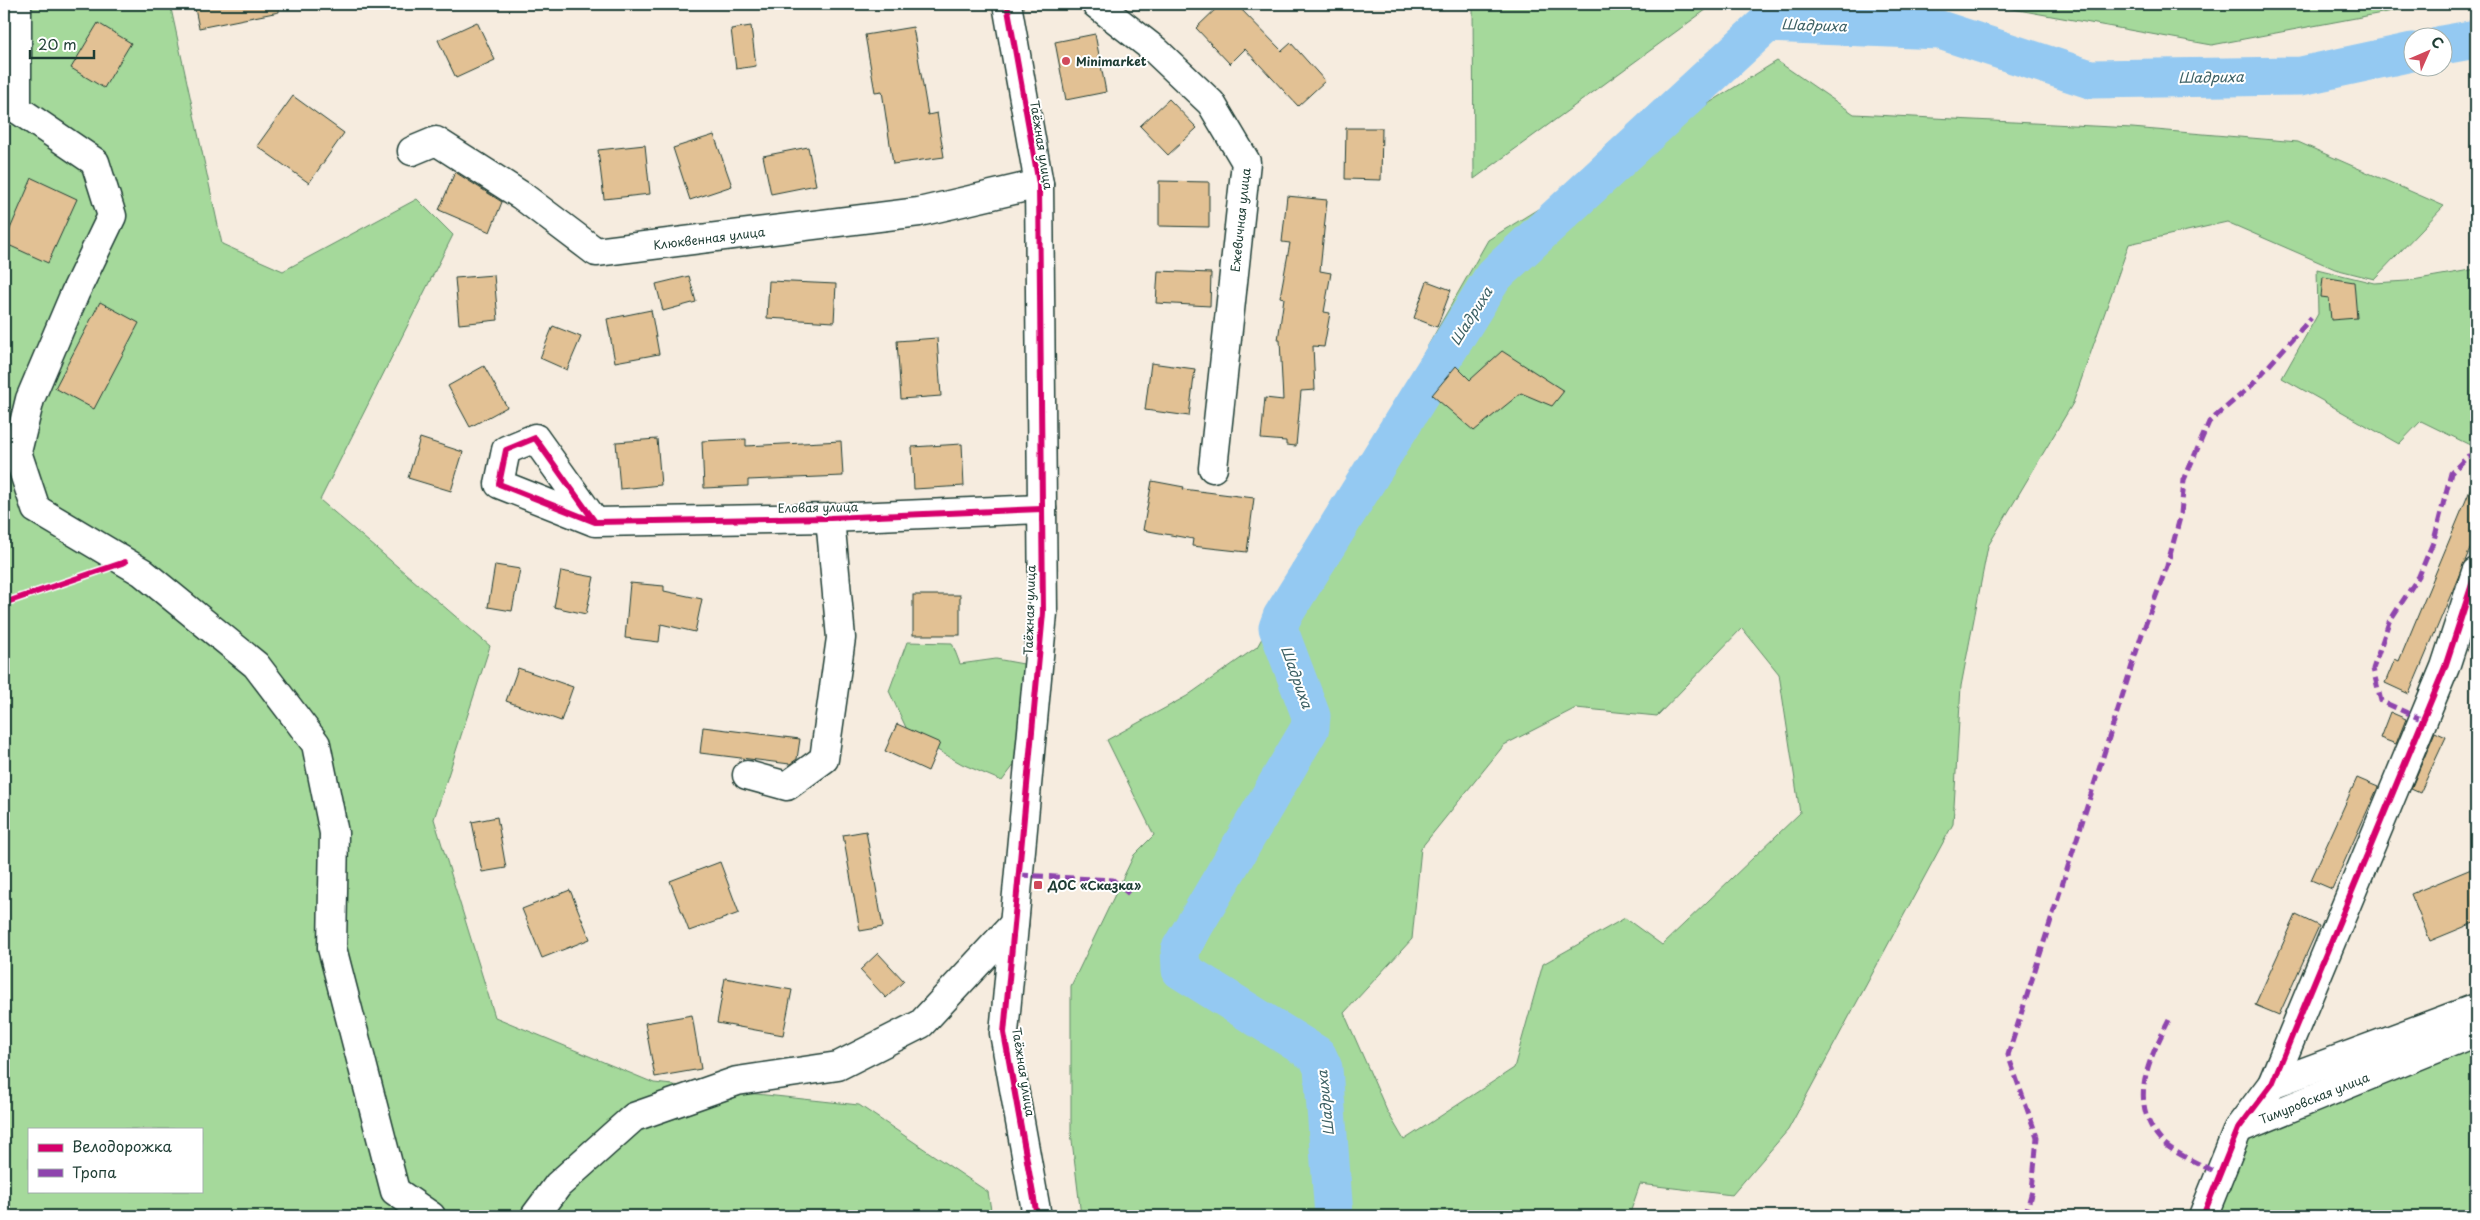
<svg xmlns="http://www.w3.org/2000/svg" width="2480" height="1220" font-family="'Playpen Sans',sans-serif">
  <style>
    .green { fill: #a5d99b; stroke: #628b68; fill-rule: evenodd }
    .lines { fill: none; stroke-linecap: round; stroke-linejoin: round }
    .river { stroke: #94c9f2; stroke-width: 39 }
    .building { fill: #e2c194; stroke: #1f3d34 }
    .minor-casing { stroke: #1f3d34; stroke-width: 31 }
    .minor { stroke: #fff; stroke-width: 28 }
    .quiet { stroke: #8e44ad; stroke-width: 5; stroke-dasharray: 10 5; stroke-linecap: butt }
    .cycleway-casing { stroke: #fff; stroke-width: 9 }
    .cycleway { stroke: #d6006c; stroke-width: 6 }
    .poi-dot { fill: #d1495b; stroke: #fff; stroke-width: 2 }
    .labels { text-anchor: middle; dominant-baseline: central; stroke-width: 4; stroke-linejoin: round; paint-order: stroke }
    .poi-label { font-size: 12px; font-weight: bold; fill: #1f3d34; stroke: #fff; text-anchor: start }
    .street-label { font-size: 12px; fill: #1f3d34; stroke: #fff }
    .water-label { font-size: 14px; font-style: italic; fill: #3c6064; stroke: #fff }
  </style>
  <rect width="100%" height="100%" fill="#f6ecdf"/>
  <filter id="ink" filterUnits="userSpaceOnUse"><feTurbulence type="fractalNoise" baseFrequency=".02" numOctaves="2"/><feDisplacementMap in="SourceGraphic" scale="10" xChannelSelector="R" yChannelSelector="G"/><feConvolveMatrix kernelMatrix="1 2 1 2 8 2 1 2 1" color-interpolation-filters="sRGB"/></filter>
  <g filter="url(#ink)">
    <g class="green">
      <path d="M 4,4 L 170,4 L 222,244 L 283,271 L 417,199 L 453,235 L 320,500 L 490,646 L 434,819 L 495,1017 L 654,1083 L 859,1105 L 988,1192 L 992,1216 L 4,1216 ZM 29,1129 L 201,1129 L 201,1191 L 29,1191 Z"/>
      <path d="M 1473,4 L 1714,4 L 1474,179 Z"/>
      <path d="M 1985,4 L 2430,4 L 2212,45 Z"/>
      <path d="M 1777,61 L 1854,114 L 2132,128 L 2298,142 L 2444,206 L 2374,279 L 2335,269 L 2227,222 L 2129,244 L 2073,403 L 1988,546 L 1961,686 L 1953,824 L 1788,1130 L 1732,1195 L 1640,1184 L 1629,1216 L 1081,1216 L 1071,1132 L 1071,986 L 1134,855 L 1154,835 L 1107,740 L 1187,696 L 1257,647 L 1488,240 ZM 1742,628 L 1779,674 L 1800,813 L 1662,945 L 1625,918 L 1543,964 L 1514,1068 L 1404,1140 L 1387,1111 L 1344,1013 L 1412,939 L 1421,848 L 1504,745 L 1576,708 L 1657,716 Z"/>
      <path d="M 2317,269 L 2374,283 L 2407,281 L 2476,269 L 2476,448 L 2421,421 L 2399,444 L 2282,378 L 2318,314 Z"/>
      <path d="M 907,642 L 952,643 L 960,664 L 996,659 L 1029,665 L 1021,756 L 1002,781 L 962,764 L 909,734 L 889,691 Z"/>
      <path d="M 2476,1046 L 2476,1216 L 2216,1216 L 2248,1139 Z"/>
    </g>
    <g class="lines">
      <g class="river">
        <path d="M 2442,45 L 2476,39"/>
        <path d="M 1334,1216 L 1323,1068 L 1317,1055 L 1181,970 L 1180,950 L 1310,728 L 1311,716 L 1278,628 L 1282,617 L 1493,277 L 1500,270 L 1767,23 L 1940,30 L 2090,79 L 2301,76 L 2412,52"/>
      </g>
    </g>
    <g class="building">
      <path d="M 194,4 L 279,4 L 279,12 L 199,28 Z"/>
      <path d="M 1221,4 L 1236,4 L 1282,51 L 1291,43 L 1325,81 L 1298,106 L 1245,49 L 1230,64 L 1196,28 Z"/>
      <path d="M 477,22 L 495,60 L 456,78 L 438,40 Z"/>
      <path d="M 98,23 L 131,43 L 104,88 L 71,68 Z"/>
      <path d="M 751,26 L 756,66 L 736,69 L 731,29 Z"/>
      <path d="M 913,27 L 928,115 L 937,113 L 944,157 L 893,164 L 882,91 L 875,92 L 865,35 Z"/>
      <path d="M 1095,34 L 1106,92 L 1066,100 L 1055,42 Z"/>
      <path d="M 293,96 L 344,133 L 309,183 L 257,146 Z"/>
      <path d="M 1169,99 L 1197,128 L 1168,155 L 1140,126 Z"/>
      <path d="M 1346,128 L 1382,128 L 1381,180 L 1345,179 Z"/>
      <path d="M 714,135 L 732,186 L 690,200 L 673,148 Z"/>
      <path d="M 645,145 L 650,194 L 604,199 L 598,150 Z"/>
      <path d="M 808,147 L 816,185 L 771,194 L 763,156 Z"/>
      <path d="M 455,172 L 502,202 L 490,232 L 439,210 Z"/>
      <path d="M 32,178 L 77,199 L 48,263 L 4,243 Z"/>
      <path d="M 1159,181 L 1209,182 L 1209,227 L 1159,226 Z"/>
      <path d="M 1287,196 L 1327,200 L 1320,271 L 1331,273 L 1324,312 L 1330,313 L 1324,347 L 1313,346 L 1315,390 L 1301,391 L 1296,446 L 1286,445 L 1286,441 L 1261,439 L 1265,398 L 1283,400 L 1280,340 L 1278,340 L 1284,298 L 1280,297 L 1290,243 L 1282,242 Z"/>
      <path d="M 1158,271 L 1211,273 L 1210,306 L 1156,303 Z"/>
      <path d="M 494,275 L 498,320 L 459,324 L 455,278 Z"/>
      <path d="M 689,276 L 696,302 L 663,311 L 656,284 Z"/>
      <path d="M 2323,277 L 2354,282 L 2357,318 L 2331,320 L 2329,298 L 2321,297 Z"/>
      <path d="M 769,281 L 836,284 L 834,322 L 767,318 Z"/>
      <path d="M 1427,281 L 1451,290 L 1437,327 L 1414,318 Z"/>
      <path d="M 100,302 L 139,323 L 94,409 L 55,388 Z"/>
      <path d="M 651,310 L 659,354 L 615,362 L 607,319 Z"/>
      <path d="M 553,326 L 581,337 L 567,370 L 540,358 Z"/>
      <path d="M 937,338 L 941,396 L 901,399 L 897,341 Z"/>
      <path d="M 1502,351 L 1564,391 L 1552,406 L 1521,393 L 1474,431 L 1432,395 L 1456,366 L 1470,380 Z"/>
      <path d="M 1151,363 L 1195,369 L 1189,416 L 1145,410 Z"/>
      <path d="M 484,366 L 507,407 L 470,427 L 448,386 Z"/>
      <path d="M 420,438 L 463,452 L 451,491 L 408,478 Z"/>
      <path d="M 657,439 L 661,485 L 620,489 L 616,442 Z"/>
      <path d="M 746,439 L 746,446 L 841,441 L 843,476 L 748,480 L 748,486 L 704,488 L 702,441 Z"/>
      <path d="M 962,444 L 964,486 L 914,489 L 912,447 Z"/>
      <path d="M 2476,476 L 2476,535 L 2409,694 L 2385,683 L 2395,659 L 2399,661 Z"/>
      <path d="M 1152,481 L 1184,487 L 1183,489 L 1254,498 L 1247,552 L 1192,546 L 1193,539 L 1143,530 Z"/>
      <path d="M 495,565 L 520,569 L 512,611 L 488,607 Z"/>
      <path d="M 561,571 L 594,577 L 586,614 L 554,607 Z"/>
      <path d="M 630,583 L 664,586 L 664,591 L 702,599 L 695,632 L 661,624 L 659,642 L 625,638 Z"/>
      <rect x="913" y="595" width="47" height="40"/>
      <path d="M 518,668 L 573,687 L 561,721 L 506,701 Z"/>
      <path d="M 2390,712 L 2406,719 L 2396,744 L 2380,738 Z"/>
      <path d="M 897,724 L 940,743 L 928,771 L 885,751 Z"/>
      <path d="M 703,727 L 800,739 L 797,759 L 790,764 L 700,753 Z"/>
      <path d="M 2435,732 L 2446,737 L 2420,793 L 2411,789 Z"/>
      <path d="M 2357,778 L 2378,787 L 2332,889 L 2311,880 Z"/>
      <path d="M 497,817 L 506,868 L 482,872 L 472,822 Z"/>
      <path d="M 866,831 L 883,927 L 860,931 L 843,835 Z"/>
      <path d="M 720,862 L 739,913 L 689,931 L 670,881 Z"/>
      <path d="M 2476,867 L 2476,922 L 2430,941 L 2411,894 Z"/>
      <path d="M 570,890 L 590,939 L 542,958 L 522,909 Z"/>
      <path d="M 2296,915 L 2319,926 L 2279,1015 L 2255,1005 Z"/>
      <path d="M 878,953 L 904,981 L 886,998 L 860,970 Z"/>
      <path d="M 725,978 L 792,990 L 783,1035 L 717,1023 Z"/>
      <path d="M 692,1015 L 701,1069 L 655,1077 L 645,1023 Z"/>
    </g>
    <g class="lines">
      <g class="minor-casing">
        <g id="minor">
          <path d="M 1007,4 L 1039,184 L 1043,613 L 1004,1033 L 1037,1216"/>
          <path d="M 1096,4 L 1155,50 L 1211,103 L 1246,162 L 1213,468"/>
          <path d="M 4,105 L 17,109 L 95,162 L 112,216 L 75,293 L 30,399 L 17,452 L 36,509 L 142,572 L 256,665 L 316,744 L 334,833 L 332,948 L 395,1191 L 431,1216"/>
          <path d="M 17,109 L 17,4"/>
          <path d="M 412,151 L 436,141 L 522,196 L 596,252 L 919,212 L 1039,184"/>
          <path d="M 595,522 L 499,484 L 506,450 L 535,438 L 595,522 L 830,518 L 1042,509"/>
          <path d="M 747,775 L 787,786 L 824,759 L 841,638 L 830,518"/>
          <path d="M 2272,1084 L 2476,1008"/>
          <path d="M 2238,1129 L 2476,1032"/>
          <path d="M 535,1216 L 558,1185 L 634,1117 L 737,1081 L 838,1066 L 921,1024 L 1014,924"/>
          <path d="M 2203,1216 L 2238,1129 L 2272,1084 L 2445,667 L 2476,572"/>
        </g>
      </g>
      <use href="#minor" class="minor"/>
      <g class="quiet">
        <path d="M 2423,720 L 2381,701 L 2373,669 L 2389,622 L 2419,576 L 2434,540 L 2451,473 L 2468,456 L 2476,458"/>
        <path d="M 1019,875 L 1113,880 L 1129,894"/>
        <path d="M 2169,1020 C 2150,1058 2127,1100 2160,1139 C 2170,1152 2204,1166 2220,1174"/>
        <path d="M 2025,1216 L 2032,1191 L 2037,1137 L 2008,1055 L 2142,634 L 2167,566 L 2181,514 L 2184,480 L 2209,422 L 2252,385 L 2311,318"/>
      </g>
      <g class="cycleway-casing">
        <g id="cycleway">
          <path d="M 1007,4 L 1039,184 L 1043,613 L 1004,1033 L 1037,1216"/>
          <path d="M 595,522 L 499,484 L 506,450 L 535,438 L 595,522 L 830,518 L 1042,509"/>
          <path d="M 4,603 L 125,562"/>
          <path d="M 2203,1216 L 2238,1129 L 2272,1084 L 2445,667 L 2476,572"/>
        </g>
      </g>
      <use href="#cycleway" class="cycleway"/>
    </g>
  </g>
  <g class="poi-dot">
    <circle cx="1066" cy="61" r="5"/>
    <rect x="1033" y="880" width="10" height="10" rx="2.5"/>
  </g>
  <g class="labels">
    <g class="poi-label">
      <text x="1076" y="61">Minimarket</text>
      <text x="1048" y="885">ДОС «Сказка»</text>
    </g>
    <g class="street-label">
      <text transform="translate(1042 145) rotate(81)">Таёжная улица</text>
      <text transform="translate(1240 220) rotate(-84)">Ежевичная улица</text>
      <text transform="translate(709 238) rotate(-7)">Клюквенная улица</text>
      <text transform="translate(818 507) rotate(-1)">Еловая улица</text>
      <text transform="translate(1029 610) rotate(-88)">Таёжная улица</text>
      <text transform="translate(1024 1072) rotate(81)">Таёжная улица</text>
      <text transform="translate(2314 1098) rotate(-22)">Тимуровская улица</text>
    </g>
    <g class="water-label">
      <text transform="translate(1814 25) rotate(2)">Шадриха</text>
      <text transform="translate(2211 77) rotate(-1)">Шадриха</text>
      <text transform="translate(1471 316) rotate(-58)">Шадриха</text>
      <text transform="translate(1297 677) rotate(70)">Шадриха</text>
      <text transform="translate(1325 1103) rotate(-96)">Шадриха</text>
    </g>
  </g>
  <rect width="2480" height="1220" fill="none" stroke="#fff" stroke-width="20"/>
  <rect x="10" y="10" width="2460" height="1200" fill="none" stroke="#1f3d34" stroke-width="2" filter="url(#ink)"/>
  <rect x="28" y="1128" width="175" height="65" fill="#ffffff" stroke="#a5b1ae"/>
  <rect x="38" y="1144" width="25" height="8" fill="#d6006c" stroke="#a5b1ae"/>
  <text x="72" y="1152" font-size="15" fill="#1f3d34">Велодорожка</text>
  <rect x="38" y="1169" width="25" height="8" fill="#8e44ad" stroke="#a5b1ae"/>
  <text x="72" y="1178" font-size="15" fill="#1f3d34">Тропа</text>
  <g transform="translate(2428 52) rotate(45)"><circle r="24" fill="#ffffff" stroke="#a5b1ae"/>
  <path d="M0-4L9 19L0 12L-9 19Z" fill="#d1495b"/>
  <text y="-8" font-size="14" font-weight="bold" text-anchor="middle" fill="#1f3d34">С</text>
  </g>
  <path d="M30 50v8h64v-8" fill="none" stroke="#1f3d34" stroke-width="2.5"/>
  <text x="38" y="50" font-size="15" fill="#1f3d34" stroke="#ffffff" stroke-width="4" paint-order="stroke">20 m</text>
</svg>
